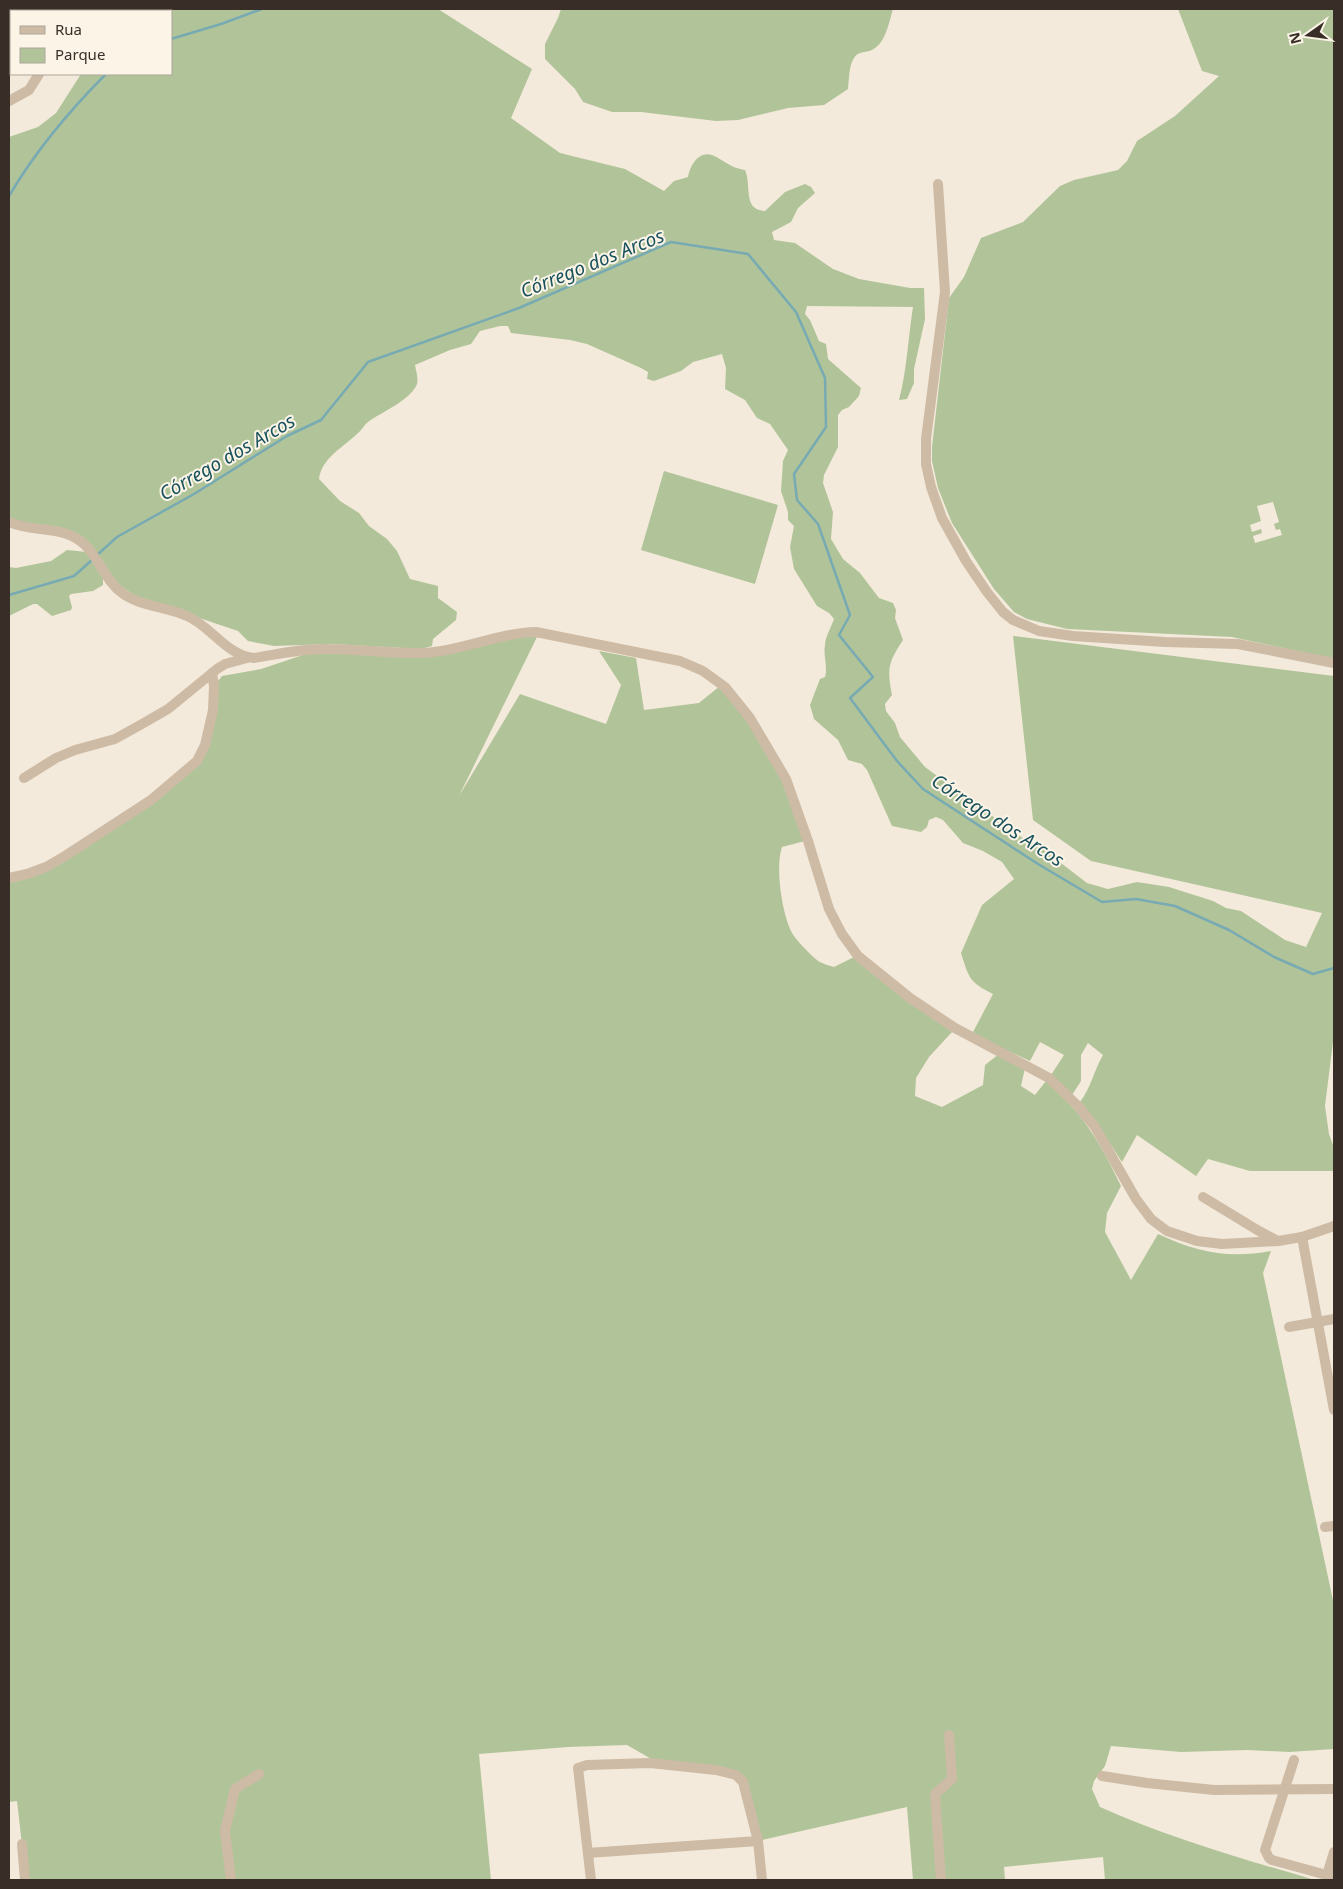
<svg xmlns="http://www.w3.org/2000/svg" width="1343" height="1889" font-family="'Noto Sans',sans-serif">
  <style>
    .green { fill: #b1c499; fill-rule: evenodd }
    .lines { fill: none; stroke-linecap: round; stroke-linejoin: round }
    .stream { stroke: #77aab3; stroke-width: 2.5 }
    .street { stroke: #cdbba5; stroke-width: 10 }
    .labels { text-anchor: middle; dominant-baseline: central; stroke-width: 4; stroke-linejoin: round; paint-order: stroke }
    .water-label { font-size: 19px; font-style: italic; fill: #19525d; stroke: #fbf4e7 }
  </style>
  <rect width="100%" height="100%" fill="#f4eadb"/>
  <g class="green">
    <path d="M 110,9 L 438,9 L 532,69 L 511,118 L 560,153 L 625,169 L 664,191 L 674,181 L 688,177 C 690,166 698,151 712,155 C 718,157 724,162 730,165 C 735,168 740,169 745,170 C 752,185 742,210 765,211 L 785,192 L 805,184 L 811,187 L 815,193 L 798,208 L 791,222 L 772,232 L 774,240 L 795,243 L 833,269 L 859,279 L 910,288 L 924,288 L 925,319 L 914,369 L 914,383 L 907,399 L 899,400 C 907,370 908,338 913,307 L 807,306 L 805,314 L 810,320 L 819,341 L 826,344 L 828,359 L 861,388 L 859,396 L 849,407 L 842,410 L 838,415 L 838,447 L 824,475 L 823,483 L 833,512 L 831,539 L 843,559 L 860,573 L 879,598 L 893,603 L 896,610 L 895,618 L 903,640 C 888,663 887,668 892,695 L 885,704 L 886,711 L 895,723 L 900,737 L 925,767 L 956,790 L 961,796 L 987,811 L 1004,827 L 1044,850 L 1087,883 L 1108,889 L 1137,882 L 1169,887 L 1213,901 L 1226,908 L 1241,911 L 1285,940 L 1306,947 L 1322,913 L 1091,861 L 1033,820 L 1013,636 L 1334,676 L 1334,1034 L 1325,1106 L 1329,1134 L 1334,1148 L 1334,1171 L 1250,1171 L 1208,1159 L 1196,1176 L 1137,1135 L 1122,1162 L 1098,1125 L 1080,1102 C 1091,1088 1094,1070 1103,1055 L 1088,1043 L 1081,1055 L 1081,1081 L 1072,1095 L 1051,1075 L 1064,1055 L 1040,1042 L 1030,1061 L 972,1034 L 993,994 C 969,982 969,978 961,953 L 982,905 L 1014,879 L 1002,862 L 983,851 L 963,843 L 943,820 L 936,817 L 929,820 L 927,827 L 921,832 L 892,826 L 867,770 L 862,764 L 848,760 L 838,740 L 814,719 L 810,705 L 820,679 L 825,677 C 828,666 823,656 825,645 C 825,638 831,627 834,619 L 829,613 L 817,606 L 794,569 L 790,547 L 794,526 L 788,520 L 788,512 L 781,491 L 783,461 L 788,450 L 770,424 L 757,418 L 745,400 L 725,389 L 726,368 L 722,354 L 693,362 L 681,371 L 654,381 L 647,379 L 648,372 L 641,368 L 587,344 L 570,340 L 511,333 L 508,326 L 500,326 L 480,331 L 471,344 L 450,350 L 415,365 C 416,372 420,381 415,388 C 406,402 382,412 368,422 C 364,425 362,430 358,433 C 344,447 322,457 319,479 L 340,501 L 359,513 L 369,526 L 387,539 L 397,551 L 410,579 L 438,586 L 438,598 L 457,612 L 456,620 L 433,639 L 432,646 L 421,649 L 331,644 L 274,646 L 248,641 L 238,631 L 137,597 L 119,585 L 88,544 L 9,518 L 9,137 L 38,127 L 56,113 L 81,74 L 171,74 L 171,11 L 109,11 Z"/>
    <path d="M 561,9 L 893,9 C 889,22 886,43 872,50 C 865,53 858,51 854,58 C 849,65 849,80 848,89 L 824,105 L 788,108 L 738,120 L 716,121 L 641,112 L 612,112 L 583,102 L 575,89 L 545,59 L 545,44 L 558,18 Z"/>
    <path d="M 1178,9 L 1334,9 L 1334,659 L 1232,637 L 1067,629 L 1027,619 L 1014,612 L 994,589 L 952,523 L 938,488 L 932,461 L 932,447 L 949,298 L 964,277 L 981,238 L 1023,222 L 1060,186 L 1074,180 L 1118,170 L 1127,161 L 1137,141 L 1175,116 L 1219,76 L 1202,71 ZM 1273,502 L 1279,522 L 1274,524 L 1276,530 L 1280,529 L 1282,535 L 1255,543 L 1253,536 L 1262,533 L 1261,529 L 1252,532 L 1250,525 L 1261,521 L 1257,506 Z"/>
    <path d="M 664,471 L 778,505 L 755,584 L 641,550 Z"/>
    <path d="M 67,550 L 87,552 L 103,576 L 103,585 L 93,591 L 71,594 L 69,596 L 72,607 L 71,610 L 52,616 L 37,604 L 33,604 L 9,616 L 9,567 L 16,568 L 51,561 Z"/>
    <path d="M 517,636 L 537,637 L 459,796 L 520,694 L 606,724 L 621,685 L 599,651 L 636,658 L 644,710 L 699,703 L 720,686 L 746,719 L 782,780 L 805,841 L 782,847 C 775,867 782,912 791,931 C 793,937 814,959 820,962 C 824,964 830,966 834,967 L 854,957 L 952,1032 L 929,1057 L 916,1078 L 915,1096 L 942,1107 L 983,1085 L 985,1065 L 999,1054 L 1025,1068 L 1021,1086 L 1035,1095 L 1046,1081 C 1056,1090 1066,1099 1074,1109 C 1094,1132 1108,1159 1121,1186 L 1107,1213 L 1105,1232 L 1131,1280 L 1158,1234 C 1197,1252 1227,1259 1271,1251 L 1263,1273 L 1334,1605 L 1334,1749 L 1289,1752 L 1247,1750 L 1181,1752 L 1111,1746 L 1105,1766 L 1094,1781 L 1092,1789 L 1100,1807 C 1169,1838 1243,1859 1315,1880 L 1105,1880 L 1103,1857 L 1004,1867 L 1005,1880 L 913,1880 L 907,1807 L 758,1841 L 736,1775 L 660,1764 L 627,1745 L 568,1747 L 479,1754 L 491,1880 L 26,1880 L 17,1801 L 9,1802 L 9,880 L 27,878 L 198,764 L 216,709 L 218,681 L 222,676 L 261,669 L 312,652 L 422,656 Z"/>
  </g>
  <g class="lines">
    <g class="stream">
      <path d="M 171,39 L 221,24 L 262,9"/>
      <path d="M 9,196 C 35,152 70,110 106,74"/>
      <path d="M 96,556 L 117,537 L 194,494 L 287,436 L 321,420 L 368,362 L 519,308 L 671,242 L 748,254 L 796,312 L 825,378 L 826,427 L 794,474 L 797,500 L 818,524 L 850,615 L 839,635 L 873,677 L 850,698 L 897,761 L 923,789 L 1038,864 L 1102,902 L 1136,899 L 1175,906 L 1229,930 L 1274,957 L 1313,974 L 1334,968"/>
      <path d="M 9,595 L 74,576 L 92,560"/>
    </g>
    <g class="street">
      <path d="M 17,11 L 19,9"/>
      <path d="M 74,11 L 80,9"/>
      <path d="M 9,24 L 11,21"/>
      <path d="M 9,101 L 29,90 L 39,74"/>
      <path d="M 938,184 L 945,292 L 926,439 L 926,464 L 931,487 L 942,518 L 966,561 L 987,592 L 1003,612 L 1013,620 L 1039,631 L 1073,636 L 1165,642 L 1238,644 L 1334,663"/>
      <path d="M 9,522 C 31,532 58,526 79,540 C 97,552 104,580 122,593 C 141,607 166,606 187,616 C 211,626 227,656 254,658 C 279,654 304,648 329,649 C 360,649 390,654 420,653 C 460,652 497,633 536,632 L 680,661 L 703,671 L 725,687 L 750,718 L 786,779 L 808,841 L 829,909 L 842,934 L 858,956 L 910,998 L 955,1028 L 1049,1078 L 1078,1106 L 1095,1127 L 1136,1199 L 1151,1219 L 1167,1231 L 1197,1241 L 1222,1244 L 1278,1241"/>
      <path d="M 24,778 L 56,758 L 75,750 L 115,739 L 142,724 L 168,709 L 217,669 L 225,664 L 247,658"/>
      <path d="M 9,878 L 27,874 L 46,867 L 65,856 L 151,800 L 197,761 L 205,745 L 213,710 L 214,686 L 212,673"/>
      <path d="M 1203,1197 L 1259,1231 L 1278,1241 L 1302,1237 L 1334,1226"/>
      <path d="M 1302,1237 L 1334,1410"/>
      <path d="M 1289,1327 L 1334,1319"/>
      <path d="M 1325,1527 L 1334,1526"/>
      <path d="M 1294,1760 L 1265,1850 L 1269,1858 L 1272,1860 L 1334,1877"/>
      <path d="M 1102,1776 L 1147,1783 L 1214,1790 L 1334,1789"/>
      <path d="M 22,1844 L 25,1880"/>
      <path d="M 588,1853 L 758,1841"/>
      <path d="M 1327,1875 L 1334,1852"/>
      <path d="M 231,1880 L 225,1831 L 235,1789 L 259,1774"/>
      <path d="M 591,1880 L 578,1768 L 587,1765 L 650,1763 L 716,1770 L 736,1775 L 743,1782 L 758,1841 L 762,1880"/>
      <path d="M 941,1880 L 935,1794 L 952,1779 L 949,1735"/>
    </g>
  </g>
  <g class="labels">
    <g class="water-label">
      <text transform="translate(592 263) rotate(-22)">Córrego dos Arcos</text>
      <text transform="translate(227 457) rotate(-30)">Córrego dos Arcos</text>
      <text transform="translate(998 820) rotate(33)">Córrego dos Arcos</text>
    </g>
  </g>
  <rect width="1343" height="1889" fill="none" stroke="#382e27" stroke-width="20"/>
  <rect x="10" y="10" width="162" height="65" fill="#fbf4e7" stroke="#ada59a"/>
  <rect x="20" y="26" width="25" height="8" fill="#cdbba5" stroke="#ada59a"/>
  <text x="55" y="35" font-size="15" fill="#382e27">Rua</text>
  <rect x="20" y="48" width="25" height="15" fill="#b1c499" stroke="#ada59a"/>
  <text x="55" y="60" font-size="15" fill="#382e27">Parque</text>
  <g transform="translate(1308 35) rotate(256)" stroke="#fbf4e7" stroke-width="4" paint-order="stroke">
  <path d="M0-4L9 19L0 12L-9 19Z" fill="#382e27"/>
  <text y="-8" font-size="14" font-weight="bold" text-anchor="middle" fill="#382e27">N</text>
  </g>
</svg>
